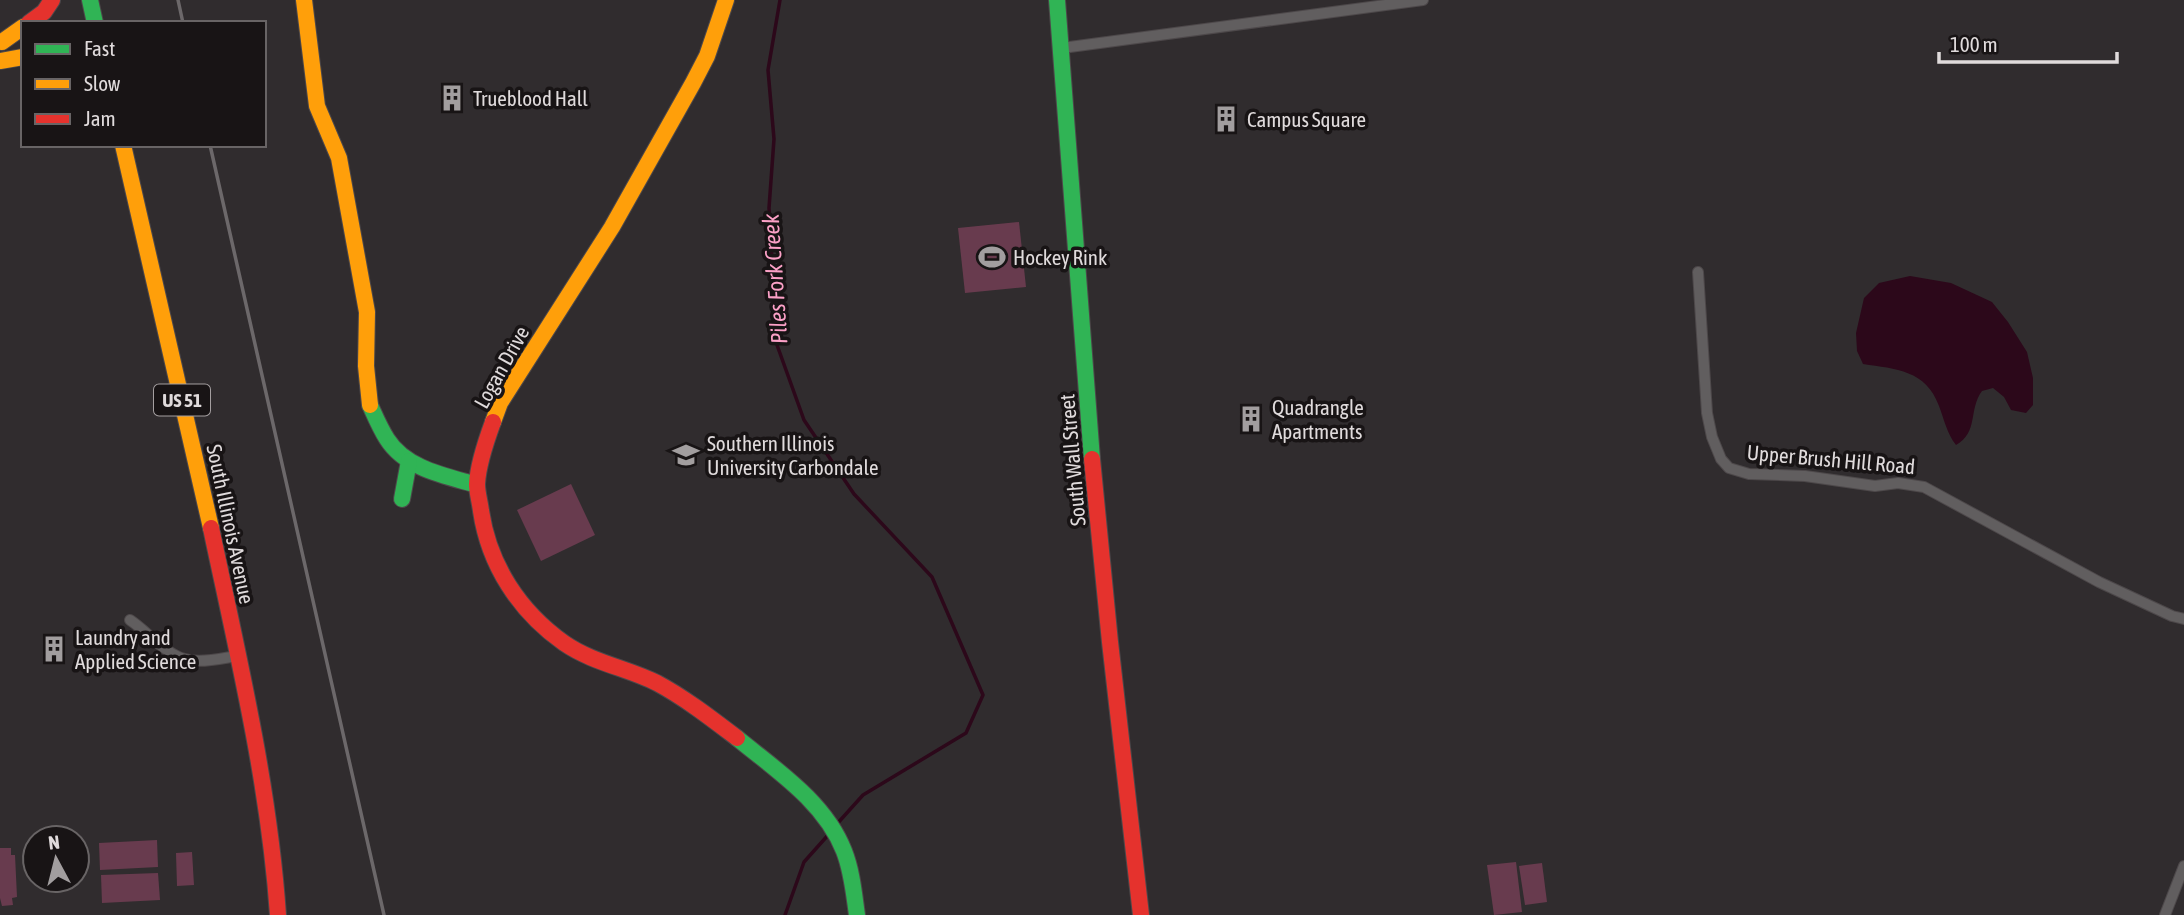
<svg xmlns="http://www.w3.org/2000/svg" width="2184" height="915" font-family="'Asap Condensed',sans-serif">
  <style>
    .green { fill: #683b4e }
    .water { fill: #2c081a }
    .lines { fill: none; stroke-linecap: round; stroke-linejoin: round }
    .stream { stroke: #2c081a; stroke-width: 3.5 }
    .street-casing { stroke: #4d484a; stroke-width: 12 }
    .fast-casing { stroke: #4d484a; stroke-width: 18 }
    .slow-casing { stroke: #4d484a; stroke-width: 18 }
    .jam-casing { stroke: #4d484a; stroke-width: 18 }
    .street { stroke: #615e5f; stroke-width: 10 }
    .fast { stroke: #30b455; stroke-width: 16 }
    .slow { stroke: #ff9f0a; stroke-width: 16 }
    .jam { stroke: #e5322d; stroke-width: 16 }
    .rail { stroke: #6c686a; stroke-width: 3.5 }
    .labels { text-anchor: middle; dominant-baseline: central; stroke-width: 7; stroke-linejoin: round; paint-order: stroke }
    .shield { fill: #181415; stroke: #a49fa0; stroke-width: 2 }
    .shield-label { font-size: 19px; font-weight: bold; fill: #e0dbdc }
    .poi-label { font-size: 21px; fill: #e0dbdc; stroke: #181415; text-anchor: start }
    .street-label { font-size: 21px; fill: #e0dbdc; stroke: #181415 }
    .water-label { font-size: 23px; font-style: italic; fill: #fca1c7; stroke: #181415 }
  </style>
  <rect width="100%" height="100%" fill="#302c2e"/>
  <g class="green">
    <path d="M 1019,222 L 1026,287 L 965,293 L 958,228 Z"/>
    <path d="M 571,484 L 595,535 L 541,561 L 517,510 Z"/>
    <path d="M 157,840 L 158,867 L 100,870 L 99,843 Z"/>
    <path d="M 0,848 L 11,848 L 11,855 L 15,855 L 17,897 L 12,898 L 13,905 L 2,906 L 0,898 Z"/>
    <path d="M 192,852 L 194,885 L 177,886 L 176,853 Z"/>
    <path d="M 1516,862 L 1522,912 L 1494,915 L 1487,865 Z"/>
    <path d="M 1542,863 L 1547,902 L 1525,905 L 1519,866 Z"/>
    <path d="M 158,873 L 160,900 L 102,903 L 101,875 Z"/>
  </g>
  <path class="water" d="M 1910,276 L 1951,283 L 1992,302 L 2008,322 L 2027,352 L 2033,378 L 2033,405 L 2026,413 L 2011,410 L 2004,397 L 1993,388 L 1982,391 C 1968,410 1979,432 1956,445 C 1947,434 1944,419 1939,406 C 1926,370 1896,369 1863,364 L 1857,351 L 1856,333 L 1864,298 L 1879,283 Z"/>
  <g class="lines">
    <g class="stream">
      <path d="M 780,0 L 768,70 L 774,139 L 769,208 L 777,345 L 804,420 L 854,494 L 932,577 L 983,695 L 966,733 L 863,795 L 836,825"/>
      <path d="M 785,915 L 804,862 L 829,834"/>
    </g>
    <g class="street-casing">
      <g id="street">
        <path d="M 1062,48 L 1423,0"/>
        <path d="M 1698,272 L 1707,413 L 1712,437 L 1721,459 L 1729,468 L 1749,474 L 1805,476 L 1875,486 L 1898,483 L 1924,487 L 2099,582 L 2172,616 L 2184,619"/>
        <path d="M 130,620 C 145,630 157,645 173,654 C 191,666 217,659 237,656"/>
        <path d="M 2165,915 L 2184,866"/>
      </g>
    </g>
    <g class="fast-casing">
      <g id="fast">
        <path d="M 90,0 L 95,23"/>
        <path d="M 1057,0 L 1092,459"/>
        <path d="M 370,405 C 375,416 380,428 387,439 C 406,469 446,476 477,485"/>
        <path d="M 402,499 L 409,461"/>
        <path d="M 737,738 C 776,770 825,802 844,851 C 852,871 854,894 857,915"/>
      </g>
    </g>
    <g class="slow-casing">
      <g id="slow">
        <path d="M 304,0 L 317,106 L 339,158 L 367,312 L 366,366 L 370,405"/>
        <path d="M 2,42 L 23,27"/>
        <path d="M 0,61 L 23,57"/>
        <path d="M 123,145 L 211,528"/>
        <path d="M 493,422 L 500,403 L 612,227 L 693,83 L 707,56 L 726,0"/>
      </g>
    </g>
    <g class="jam-casing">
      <g id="jam">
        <path d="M 29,23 L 44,12 L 52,0"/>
        <path d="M 493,422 C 486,441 478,464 477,484 C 477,493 480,502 481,511 C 489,565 519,611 564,643 C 593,663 627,668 657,683 C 685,698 712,719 737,738"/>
        <path d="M 1092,459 L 1110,642 L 1141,915"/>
        <path d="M 211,528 C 238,656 269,784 278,915"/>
      </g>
    </g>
    <use href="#street" class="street"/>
    <use href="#fast" class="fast"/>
    <use href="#slow" class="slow"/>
    <use href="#jam" class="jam"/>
    <g class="rail">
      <path d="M 178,0 L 183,23"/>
      <path d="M 210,145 L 384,915"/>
    </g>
  </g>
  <defs>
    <g id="building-bare" transform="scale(2.1)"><path d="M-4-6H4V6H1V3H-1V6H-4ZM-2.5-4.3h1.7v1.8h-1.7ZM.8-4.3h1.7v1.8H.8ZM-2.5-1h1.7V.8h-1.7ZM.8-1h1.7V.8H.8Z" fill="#a29e9f" stroke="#181415" stroke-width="2.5" paint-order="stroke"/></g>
    <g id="stadium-bare" transform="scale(2.1)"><path d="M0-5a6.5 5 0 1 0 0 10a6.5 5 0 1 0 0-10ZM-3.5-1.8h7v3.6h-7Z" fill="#a29e9f" stroke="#181415" stroke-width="2.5" paint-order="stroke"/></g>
    <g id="university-bare" transform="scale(2.1)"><path d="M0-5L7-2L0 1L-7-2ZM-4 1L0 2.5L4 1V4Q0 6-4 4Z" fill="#a29e9f" stroke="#181415" stroke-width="2.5" paint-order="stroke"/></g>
  </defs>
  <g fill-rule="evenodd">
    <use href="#building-bare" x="452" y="98"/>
    <use href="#building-bare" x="1226" y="119"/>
    <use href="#stadium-bare" x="992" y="257"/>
    <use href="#building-bare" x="1251" y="419"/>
    <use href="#university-bare" x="686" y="455"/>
    <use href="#building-bare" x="54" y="649"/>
  </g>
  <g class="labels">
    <rect class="shield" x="154" y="384.5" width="56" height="31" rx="5"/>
    <g class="shield-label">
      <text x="182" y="400">US 51</text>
    </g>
    <g class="poi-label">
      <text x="473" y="98">Trueblood Hall</text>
      <text x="1247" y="119">Campus Square</text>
      <text x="1013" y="257">Hockey Rink</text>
      <text x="1272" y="407">Quadrangle<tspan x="1272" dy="24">Apartments</tspan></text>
      <text x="707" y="443">Southern Illinois<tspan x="707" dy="24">University Carbondale</tspan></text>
      <text x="75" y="637">Laundry and<tspan x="75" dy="24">Applied Science</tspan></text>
    </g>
    <g class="street-label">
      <text transform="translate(501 367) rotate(-61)">Logan Drive</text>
      <text transform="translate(1831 459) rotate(5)">Upper Brush Hill Road</text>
      <text transform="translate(1072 460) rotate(-95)">South Wall Street</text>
      <text transform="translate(231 524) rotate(78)">South Illinois Avenue</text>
    </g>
    <g class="water-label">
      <text transform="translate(775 279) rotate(-94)">Piles Fork Creek</text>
    </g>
  </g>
  <rect x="21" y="21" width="245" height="126" fill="#181415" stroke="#686465" stroke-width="2"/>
  <rect x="35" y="44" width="35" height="10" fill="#30b455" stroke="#686465" stroke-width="2"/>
  <text x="84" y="56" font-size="21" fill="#e0dbdc">Fast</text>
  <rect x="35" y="79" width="35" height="10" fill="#ff9f0a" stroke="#686465" stroke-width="2"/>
  <text x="84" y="91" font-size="21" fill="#e0dbdc">Slow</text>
  <rect x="35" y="114" width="35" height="10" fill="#e5322d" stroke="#686465" stroke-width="2"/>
  <text x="84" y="126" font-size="21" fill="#e0dbdc">Jam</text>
  <g transform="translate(56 859) rotate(353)"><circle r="33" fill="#181415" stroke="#686465" stroke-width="2"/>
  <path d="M0-5L12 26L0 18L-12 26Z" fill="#a29e9f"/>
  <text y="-10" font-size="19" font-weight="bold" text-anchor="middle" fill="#e0dbdc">N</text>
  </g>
  <path d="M1939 52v10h178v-10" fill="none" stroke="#e0dbdc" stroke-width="3.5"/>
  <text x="1950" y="52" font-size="21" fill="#e0dbdc" stroke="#181415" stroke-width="5" paint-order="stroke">100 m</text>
</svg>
